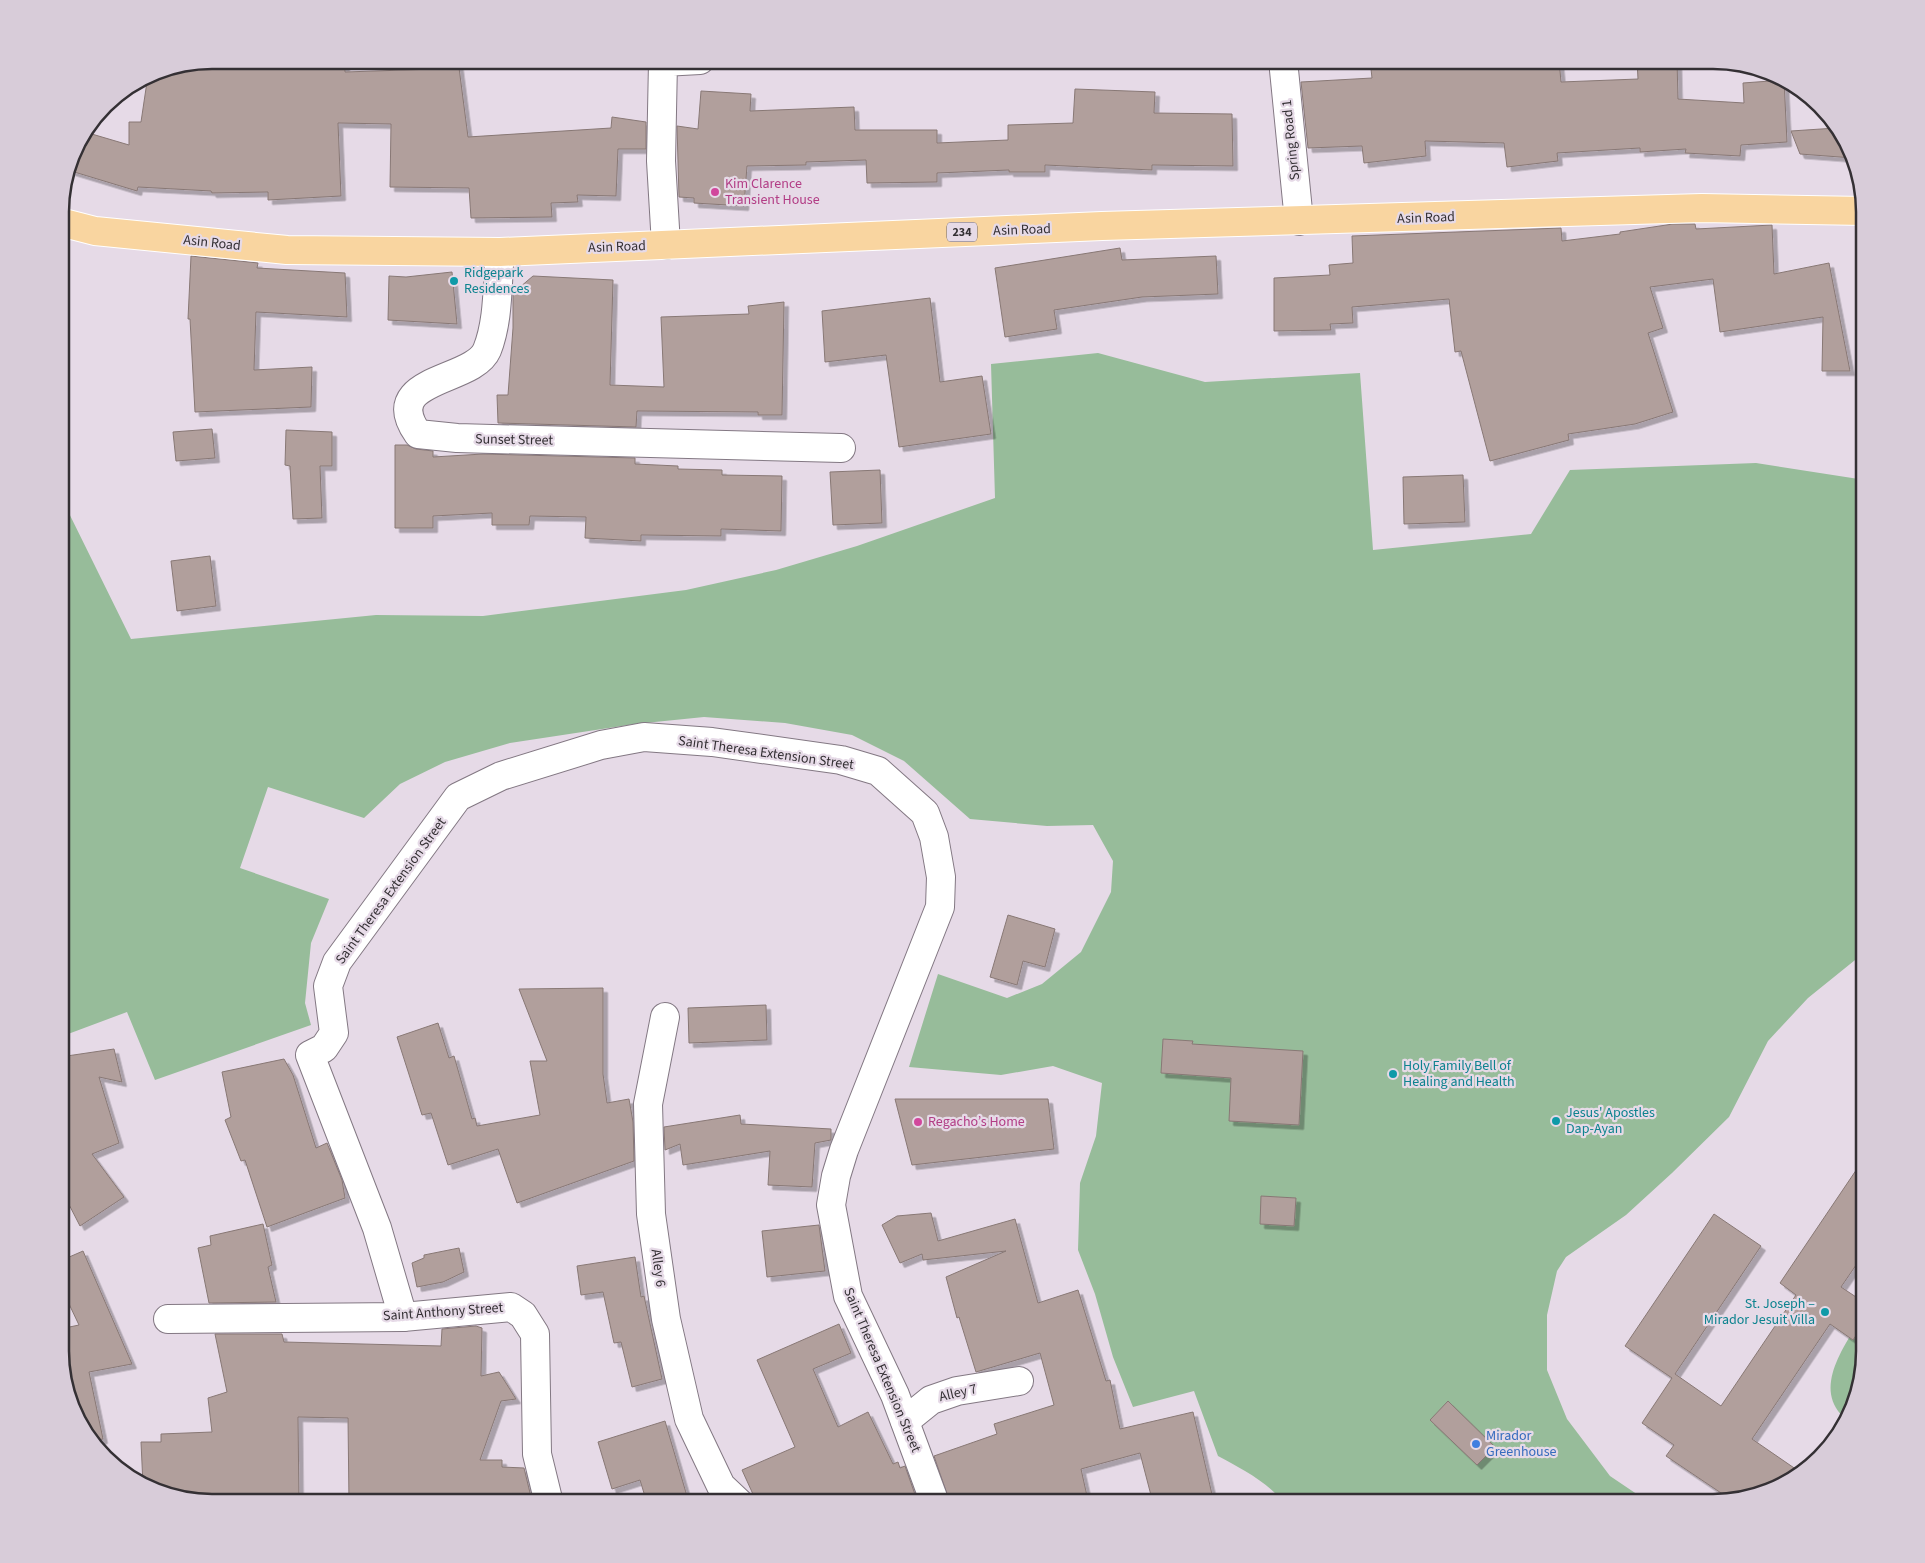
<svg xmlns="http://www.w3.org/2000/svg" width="1925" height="1563" font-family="'Source Sans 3',sans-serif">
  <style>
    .green { fill: #97bc9a }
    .building { fill: #b19f9c; stroke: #887875; filter: url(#shadow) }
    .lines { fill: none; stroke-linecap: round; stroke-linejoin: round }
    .minor-casing { stroke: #837883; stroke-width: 30 }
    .primary-casing { stroke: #fff; stroke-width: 30 }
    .minor { stroke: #fff; stroke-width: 28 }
    .primary { stroke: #f9d5a0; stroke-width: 28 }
    .hotel-dot { fill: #d1479c; stroke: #e6dae7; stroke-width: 2 }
    .culture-dot { fill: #0f9aa8; stroke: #e6dae7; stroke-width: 2 }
    .shop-dot { fill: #3f7fe0; stroke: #e6dae7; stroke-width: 2 }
    .labels { text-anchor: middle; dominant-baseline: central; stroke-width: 4.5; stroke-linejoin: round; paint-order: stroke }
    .shield { fill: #e6dae7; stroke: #69636a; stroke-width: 1 }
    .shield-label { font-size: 12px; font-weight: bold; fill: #343034 }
    .street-label { font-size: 14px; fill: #343034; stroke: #e6dae7 }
    .hotel-label { font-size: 14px; fill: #b23c85; stroke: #e6dae7; text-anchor: start }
    .culture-label { font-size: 14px; fill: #0d838f; stroke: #e6dae7; text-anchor: start }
    .shop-label { font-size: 14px; fill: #366cbe; stroke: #e6dae7; text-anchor: start }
    .rim { fill: none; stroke: #343034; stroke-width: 2.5 }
  </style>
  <defs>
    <filter id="shadow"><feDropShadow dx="4.5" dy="4.5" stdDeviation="0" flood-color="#0004"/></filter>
  </defs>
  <rect width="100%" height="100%" fill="#e6dae7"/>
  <g class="green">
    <path d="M 1098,353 L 1205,382 L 1360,373 L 1373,550 L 1531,534 L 1570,470 L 1756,463 L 1865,480 L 1865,952 L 1808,998 L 1768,1041 L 1729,1117 L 1672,1173 L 1626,1215 L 1566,1257 L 1557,1271 L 1547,1315 L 1547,1370 L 1567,1419 L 1610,1476 L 1650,1503 L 1284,1503 C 1268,1482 1240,1468 1218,1456 L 1194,1391 L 1133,1407 L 1113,1357 L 1095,1294 L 1078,1250 L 1080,1183 L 1096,1136 L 1102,1083 L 1053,1066 L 1001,1075 L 909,1067 L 938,974 L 1007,998 L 1042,984 L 1081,952 L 1111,892 L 1113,861 L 1093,825 L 1047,826 L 970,819 L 904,761 L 852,735 L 785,723 L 704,717 L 635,724 L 510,743 L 445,762 L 400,784 L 364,818 L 268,787 L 240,868 L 329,899 L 311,943 L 305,1003 L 311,1025 L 155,1080 L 127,1012 L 60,1037 L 60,495 L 131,639 L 376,615 L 483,616 L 686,590 L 776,570 L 857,546 L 995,498 L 991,364 Z"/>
    <path d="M 1865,1312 C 1865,1346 1865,1391 1847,1420 C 1809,1389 1847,1343 1865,1312 Z"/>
  </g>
  <g class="building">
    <path d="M 211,60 L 345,60 L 345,72 L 434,69 L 433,60 L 458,60 L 468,137 L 611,128 L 612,117 L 646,122 L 646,149 L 618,149 L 616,196 L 577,195 L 578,202 L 551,203 L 552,217 L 471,218 L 469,188 L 390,187 L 391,124 L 338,123 L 341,196 L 268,200 L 268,192 L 212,193 L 211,191 L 138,187 L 137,191 L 71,171 L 85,132 L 129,145 L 129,122 L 141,122 L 148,75 L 154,71 Z"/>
    <path d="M 1370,60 L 1559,60 L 1561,82 L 1638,79 L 1637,60 L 1677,60 L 1678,99 L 1744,103 L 1743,83 L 1784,80 L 1787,142 L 1741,145 L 1740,156 L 1685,153 L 1686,149 L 1640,152 L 1640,148 L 1557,153 L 1558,161 L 1507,167 L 1504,143 L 1425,141 L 1426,156 L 1364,163 L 1362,146 L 1308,148 L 1301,82 L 1372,78 Z"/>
    <path d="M 1075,89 L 1155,92 L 1154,113 L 1232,114 L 1233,166 L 1152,165 L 1152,170 L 1045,165 L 1045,172 L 1009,172 L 1009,170 L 937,173 L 937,182 L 867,183 L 866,160 L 806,162 L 806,165 L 747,166 L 744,206 L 694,203 L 694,198 L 679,197 L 677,126 L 698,129 L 701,91 L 751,94 L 750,111 L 854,107 L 855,130 L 937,130 L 937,143 L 1008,140 L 1008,125 L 1073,123 Z"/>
    <path d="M 1836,128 L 1850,145 L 1853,158 L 1800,154 L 1791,131 Z"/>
    <path d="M 1673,224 L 1695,224 L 1696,229 L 1772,225 L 1774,274 L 1829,263 L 1850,371 L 1822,371 L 1823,317 L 1720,332 L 1713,279 L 1650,287 L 1663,328 L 1648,333 L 1673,412 L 1635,424 L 1568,434 L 1569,440 L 1490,461 L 1461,351 L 1455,352 L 1449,299 L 1352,307 L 1353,323 L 1330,324 L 1331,330 L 1274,331 L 1274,278 L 1330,275 L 1329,265 L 1353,263 L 1352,236 L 1561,228 L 1562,241 L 1620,234 L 1620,232 Z"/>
    <path d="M 1120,248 L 1122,260 L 1216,256 L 1218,294 L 1142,297 L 1054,310 L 1057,329 L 1005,337 L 995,268 Z"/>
    <path d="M 191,256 L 258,263 L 257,268 L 345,273 L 347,317 L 256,312 L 254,370 L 312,367 L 311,407 L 195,412 L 190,319 L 188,319 Z"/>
    <path d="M 452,272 L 457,324 L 388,320 L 389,276 L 406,277 Z"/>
    <path d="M 533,276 L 613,280 L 610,385 L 664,387 L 661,317 L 749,314 L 748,306 L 784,302 L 782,415 L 758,415 L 758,412 L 637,411 L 636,427 L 498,423 L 497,395 L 508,395 L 513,328 L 513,293 Z"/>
    <path d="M 930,298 L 940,382 L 982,376 L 991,434 L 899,447 L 886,355 L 825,362 L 822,311 Z"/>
    <path d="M 212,429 L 215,458 L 176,461 L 173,432 Z"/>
    <path d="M 286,430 L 332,432 L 332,466 L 320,466 L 322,518 L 293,519 L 290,466 L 285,465 Z"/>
    <path d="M 395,445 L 407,445 L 416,449 L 433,451 L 433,457 L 483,454 L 635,458 L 635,464 L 678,466 L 678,469 L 722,470 L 722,475 L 782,476 L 781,531 L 721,529 L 721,536 L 641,535 L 641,541 L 585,538 L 586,517 L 530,516 L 529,525 L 492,525 L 492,513 L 433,516 L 433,528 L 395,528 Z"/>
    <path d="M 880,470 L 882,523 L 833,525 L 830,472 Z"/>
    <path d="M 1463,475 L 1465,522 L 1404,524 L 1403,477 Z"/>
    <path d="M 210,556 L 216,606 L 177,611 L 171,561 Z"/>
    <path d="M 1008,915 L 1055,929 L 1045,967 L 1023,961 L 1017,985 L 990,977 Z"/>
    <path d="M 603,988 L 603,1074 L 607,1103 L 629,1099 L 633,1122 L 634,1161 L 517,1203 L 498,1149 L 448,1165 L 431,1113 L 422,1115 L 397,1037 L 438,1023 L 449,1058 L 454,1056 L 472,1119 L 475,1118 L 477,1126 L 540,1115 L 530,1061 L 547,1061 L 519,989 Z"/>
    <path d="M 766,1005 L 767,1040 L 689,1043 L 688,1008 Z"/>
    <path d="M 1163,1039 L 1193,1041 L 1192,1044 L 1303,1051 L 1299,1125 L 1229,1121 L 1231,1078 L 1161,1073 Z"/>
    <path d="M 114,1049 L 122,1082 L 99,1077 L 119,1143 L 92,1154 L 124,1197 L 80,1226 L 60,1187 L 60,1057 Z"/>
    <path d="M 284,1059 L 293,1075 L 316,1148 L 327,1143 L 342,1180 L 345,1198 L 267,1227 L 245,1160 L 241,1161 L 225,1120 L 231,1117 L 222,1072 Z"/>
    <path d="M 895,1099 L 1048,1099 L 1054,1149 L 912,1165 Z"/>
    <path d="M 740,1115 L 741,1124 L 831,1129 L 831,1140 L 815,1143 L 812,1187 L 768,1185 L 770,1151 L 683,1165 L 680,1144 L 665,1150 L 664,1127 Z"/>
    <path d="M 1865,1157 L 1865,1252 L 1841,1287 L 1865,1303 L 1865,1322 L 1853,1340 L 1830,1324 L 1752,1439 L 1800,1472 L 1780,1488 L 1730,1499 L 1666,1456 L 1674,1445 L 1642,1423 L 1672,1378 L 1625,1346 L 1714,1214 L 1761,1246 L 1675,1374 L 1721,1406 L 1796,1295 L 1780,1283 Z"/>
    <path d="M 1261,1196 L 1296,1198 L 1294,1226 L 1260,1224 Z"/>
    <path d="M 931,1213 L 938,1241 L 1015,1219 L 1038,1303 L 1078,1290 L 1106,1381 L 1110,1380 L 1120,1429 L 1193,1412 L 1214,1503 L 1153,1503 L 1140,1453 L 1081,1469 L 1087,1496 L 1053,1503 L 950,1503 L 934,1456 L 997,1434 L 994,1424 L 1054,1405 L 1040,1353 L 976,1372 L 959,1317 L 957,1318 L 946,1277 L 1006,1251 L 923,1260 L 922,1254 L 900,1263 L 882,1225 L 897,1216 Z"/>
    <path d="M 263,1224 L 272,1265 L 268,1267 L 276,1302 L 209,1303 L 198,1248 L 211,1245 L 210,1236 Z"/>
    <path d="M 819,1225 L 825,1271 L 767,1277 L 762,1231 Z"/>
    <path d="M 459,1248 L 464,1272 L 443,1282 L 417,1287 L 412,1263 L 424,1258 L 424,1255 Z"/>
    <path d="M 83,1251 L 132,1364 L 89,1372 L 103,1439 L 93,1441 L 76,1419 L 60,1361 L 60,1329 L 79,1325 L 60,1285 L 60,1261 Z"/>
    <path d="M 635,1257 L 641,1297 L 644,1296 L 662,1379 L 632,1387 L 621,1342 L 614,1343 L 603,1292 L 581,1295 L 577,1266 Z"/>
    <path d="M 839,1324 L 851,1353 L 813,1369 L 838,1427 L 868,1412 L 893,1464 L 898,1462 L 900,1468 L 905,1466 L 918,1503 L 757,1503 L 742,1470 L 795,1447 L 757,1360 Z"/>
    <path d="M 476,1326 L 482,1328 L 481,1376 L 499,1372 L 516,1399 L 501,1401 L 480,1460 L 502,1460 L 502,1467 L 524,1468 L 531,1497 L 528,1503 L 349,1503 L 348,1418 L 298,1417 L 299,1503 L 211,1503 L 154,1492 L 143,1485 L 141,1442 L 161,1442 L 161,1434 L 212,1432 L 208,1398 L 227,1392 L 215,1334 L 282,1334 L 284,1342 L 441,1346 L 442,1329 Z"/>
    <path d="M 1448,1401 L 1495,1447 L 1477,1465 L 1430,1420 Z"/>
    <path d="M 665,1421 L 689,1503 L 647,1503 L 640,1480 L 612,1489 L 598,1442 Z"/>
  </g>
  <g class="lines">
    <g class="minor-casing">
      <g id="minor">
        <path d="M 1283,60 L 1299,221"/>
        <path d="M 666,245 L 661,161 L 663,62 L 700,60"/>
        <path d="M 500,252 C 497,283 499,320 487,350 C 473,383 378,377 418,434 L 457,438 L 841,448"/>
        <path d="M 665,1017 L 648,1104 L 651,1214 L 666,1319 L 689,1419 L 721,1486 L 739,1503"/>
        <path d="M 403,1317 L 377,1228 L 310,1055 L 324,1048 L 334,1033 L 328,986 L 337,962 L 458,797 L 501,776 L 601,745 L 644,737 L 712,742 L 841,760 L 878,771 L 925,813 L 934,837 L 941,877 L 940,907 L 844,1150 L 836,1176 L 831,1205 L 848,1296 L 895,1395 L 935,1503"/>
        <path d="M 168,1319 L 403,1317 L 511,1307 L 523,1315 L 535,1334 L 537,1454 L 549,1503"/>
        <path d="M 905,1421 L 931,1400 L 957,1391 L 1019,1381"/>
      </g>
    </g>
    <g class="primary-casing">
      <path id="primary" d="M 60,222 L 95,231 L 287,250 L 500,252 L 1102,226 L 1702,208 L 1865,211"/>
    </g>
    <use href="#minor" class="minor"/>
    <use href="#primary" class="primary"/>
  </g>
  <g class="hotel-dot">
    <circle cx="715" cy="192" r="5"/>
    <circle cx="918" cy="1122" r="5"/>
  </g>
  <g class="culture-dot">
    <circle cx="454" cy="281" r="5"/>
    <circle cx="1393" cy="1074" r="5"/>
    <circle cx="1556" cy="1121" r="5"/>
    <circle cx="1825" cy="1312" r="5"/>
  </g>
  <circle class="shop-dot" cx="1476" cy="1444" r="5"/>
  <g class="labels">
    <rect class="shield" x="947" y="222.5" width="30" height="19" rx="4"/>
    <g class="shield-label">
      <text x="962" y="232">234</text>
    </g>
    <g class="street-label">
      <text transform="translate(1291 140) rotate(-96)">Spring Road 1</text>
      <text transform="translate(1426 218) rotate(-2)">Asin Road</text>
      <text transform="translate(1022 230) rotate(-2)">Asin Road</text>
      <text transform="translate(212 243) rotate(6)">Asin Road</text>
      <text transform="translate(617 247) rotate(-2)">Asin Road</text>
      <text transform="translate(514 440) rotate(1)">Sunset Street</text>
      <text transform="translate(766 753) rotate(8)">Saint Theresa Extension Street</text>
      <text transform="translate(391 891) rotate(-54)">Saint Theresa Extension Street</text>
      <text transform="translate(658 1268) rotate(82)">Alley 6</text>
      <text transform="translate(443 1312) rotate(-4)">Saint Anthony Street</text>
      <text transform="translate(882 1370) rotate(67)">Saint Theresa Extension Street</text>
      <text transform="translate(958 1393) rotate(-13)">Alley 7</text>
    </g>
    <g class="hotel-label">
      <text x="725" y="184">Kim Clarence<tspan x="725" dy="16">Transient House</tspan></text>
      <text x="928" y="1122">Regacho’s Home</text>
    </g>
    <g class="culture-label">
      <text x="464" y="273">Ridgepark<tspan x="464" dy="16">Residences</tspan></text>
      <text x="1403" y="1066">Holy Family Bell of<tspan x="1403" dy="16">Healing and Health</tspan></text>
      <text x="1566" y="1113">Jesus' Apostles<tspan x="1566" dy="16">Dap-Ayan</tspan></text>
      <text x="1815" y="1304" text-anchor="end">St. Joseph –<tspan x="1815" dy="16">Mirador Jesuit Villa</tspan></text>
    </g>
    <g class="shop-label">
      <text x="1486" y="1436">Mirador<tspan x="1486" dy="16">Greenhouse</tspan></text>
    </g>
  </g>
  <path d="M0 0H1925V1563H0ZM212 69H1713A143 143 0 0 1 1856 212V1351A143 143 0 0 1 1713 1494H212A143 143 0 0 1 69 1351V212A143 143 0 0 1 212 69Z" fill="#d8ccd9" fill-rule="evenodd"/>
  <path class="rim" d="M212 69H1713A143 143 0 0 1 1856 212V1351A143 143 0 0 1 1713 1494H212A143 143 0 0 1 69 1351V212A143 143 0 0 1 212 69Z"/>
</svg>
